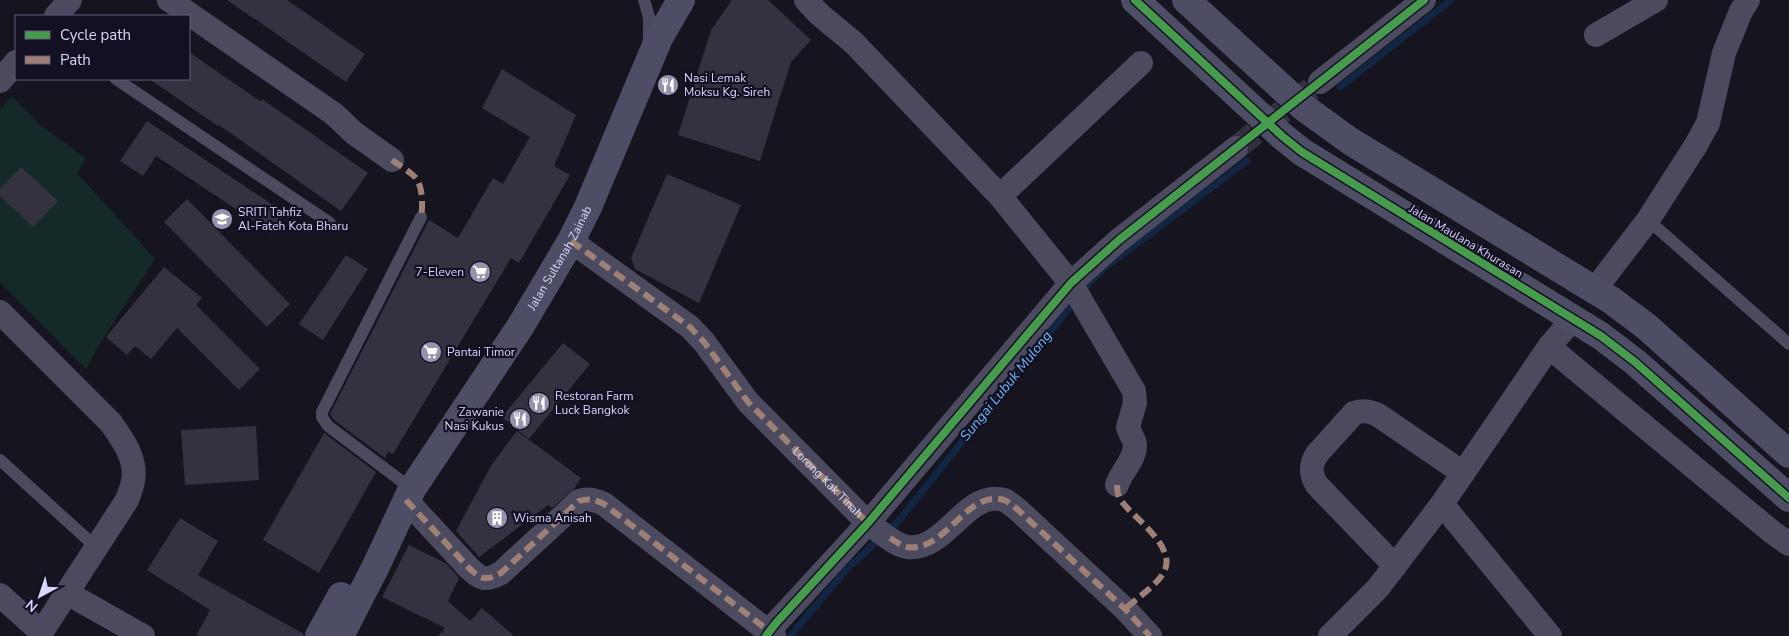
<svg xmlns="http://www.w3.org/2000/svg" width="1789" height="636" font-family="'Nunito Sans',sans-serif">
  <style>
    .green { fill: #142a29 }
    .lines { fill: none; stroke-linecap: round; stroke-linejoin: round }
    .stream { stroke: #122542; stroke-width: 7 }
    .building { fill: #343241 }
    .street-tunnel { stroke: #333140; stroke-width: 24; stroke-dasharray: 24 12; stroke-linecap: butt }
    .lane { stroke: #4b4a5f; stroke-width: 12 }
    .street { stroke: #4b4a5f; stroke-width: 24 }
    .secondary { stroke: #4d4d65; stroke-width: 28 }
    .quiet { stroke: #9e8076; stroke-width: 6; stroke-dasharray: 12 6; stroke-linecap: butt }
    .cycleway-casing { stroke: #131023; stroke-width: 11 }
    .cycleway { stroke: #469c4c; stroke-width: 8 }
    .labels { text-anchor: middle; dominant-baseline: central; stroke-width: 4.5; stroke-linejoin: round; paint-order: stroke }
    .poi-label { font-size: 12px; fill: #d9d6fc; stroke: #131023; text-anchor: start }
    .street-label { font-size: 12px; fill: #d9d6fc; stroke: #131023 }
    .water-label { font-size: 14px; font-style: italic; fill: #6bb8f4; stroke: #131023 }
  </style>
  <rect width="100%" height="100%" fill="#16141f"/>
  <path class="green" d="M 12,96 L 41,126 L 86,158 L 77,173 L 155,259 L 97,348 L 86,369 L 0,282 L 0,110 Z"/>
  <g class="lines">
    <g class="stream">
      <path d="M 1340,87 L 1451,0"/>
      <path d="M 790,636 L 847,569 L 896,524 L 1090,282 L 1107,266 L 1247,161"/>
    </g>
  </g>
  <g class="building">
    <path d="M 227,0 L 287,0 L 365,54 L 346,82 Z"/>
    <path d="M 732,0 L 768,0 L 811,40 L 791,62 L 760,161 L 678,135 L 711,30 Z"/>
    <path d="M 189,52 L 260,101 L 262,99 L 368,173 L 341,211 L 219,125 L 218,126 L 149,79 L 189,79 Z"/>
    <path d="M 502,69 L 576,115 L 554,166 L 570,175 L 519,263 L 511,258 L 393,454 L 388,452 L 385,458 L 334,420 L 330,414 L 429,220 L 458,238 L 493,178 L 503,184 L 530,137 L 482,108 Z"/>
    <path d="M 147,121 L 285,213 L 272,233 L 156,156 L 143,176 L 120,161 Z"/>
    <path d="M 21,167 L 58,201 L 33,227 L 0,196 L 0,189 Z"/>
    <path d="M 667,174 L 741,205 L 699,303 L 635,269 L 631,258 Z"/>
    <path d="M 187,199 L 290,304 L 267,327 L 164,222 Z"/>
    <path d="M 346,255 L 368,269 L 323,340 L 299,324 Z"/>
    <path d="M 164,267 L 202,298 L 196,305 L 260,369 L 239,390 L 177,328 L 151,359 L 135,346 L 127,355 L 106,337 Z"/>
    <path d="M 563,343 L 590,364 L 529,439 L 502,417 Z"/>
    <path d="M 256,426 L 259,480 L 185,485 L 181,430 Z"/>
    <path d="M 517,431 L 581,478 L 574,489 L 552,508 L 548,505 L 479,557 L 456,531 L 492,464 Z"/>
    <path d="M 324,433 L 376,472 L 319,573 L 263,540 Z"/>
    <path d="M 180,518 L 218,541 L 198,575 L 304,634 L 303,636 L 196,636 L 210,610 L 147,570 Z"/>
    <path d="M 409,545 L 447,564 L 459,578 L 448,601 L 470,621 L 482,608 L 514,636 L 438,636 L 445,628 L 382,597 Z"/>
  </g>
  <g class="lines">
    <g class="street-tunnel">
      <path d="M 1236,148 L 1320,82"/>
      <path d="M 1565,328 L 1599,284"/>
    </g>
    <g class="lane">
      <path d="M 644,0 L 649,17 L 649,45"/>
      <path d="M 116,79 L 330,223"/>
      <path d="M 1648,220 L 1789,344"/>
      <path d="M 0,460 L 97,548"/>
      <path d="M 412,489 L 328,426 L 322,417 L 322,412 L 421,217"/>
    </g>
    <g class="street">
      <path d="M 169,0 L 334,114 L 354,133 L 392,160"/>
      <path d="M 806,0 L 819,14 L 854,43 L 1000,196 L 1072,285 L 1134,391 L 1135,403 L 1128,427 C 1129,433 1135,440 1135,445 C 1135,461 1121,471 1117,485"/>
      <path d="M 56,16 L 70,0"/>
      <path d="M 1596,35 L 1656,0"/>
      <path d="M 0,81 L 16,62"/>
      <path d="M 1320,82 L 1424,0"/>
      <path d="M 1000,196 L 1141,63"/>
      <path d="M 571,241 L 690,327 L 704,342 L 748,402 L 868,523 C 878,530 895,545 907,547 C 946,552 966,489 1004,500 C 1009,502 1013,506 1017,509 L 1125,609 L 1150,636"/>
      <path d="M 1599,284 L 1648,220 L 1696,145 L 1708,123 L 1724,53 L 1741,11 L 1748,0"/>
      <path d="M 0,312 L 111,423 C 123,440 137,459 133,481 C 132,488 129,494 127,500 L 39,636"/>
      <path d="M 1549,347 L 1772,532 L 1789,544"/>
      <path d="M 406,500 L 469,568 C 482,580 485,581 501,573 L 579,501 C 589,498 595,500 604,504 L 774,636"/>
      <path d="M 1442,504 L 1550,636"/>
      <path d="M 1395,566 L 1317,485 C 1310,474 1310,465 1317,454 L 1354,413 C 1363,410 1369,411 1378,415 L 1463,473"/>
      <path d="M 67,593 L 143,636"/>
      <path d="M 0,595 L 41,632"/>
      <path d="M 766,636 L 776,623 L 868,523 L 1071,283 L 1119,240 L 1236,148"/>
      <path d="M 1330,636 L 1378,588 L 1442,504 L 1549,347 L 1565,328"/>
    </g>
    <g class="secondary">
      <path d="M 1135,0 L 1282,136 L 1302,152 L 1601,336 L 1635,362 L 1789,498"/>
      <path d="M 1186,0 L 1303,107 L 1350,141 L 1611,300 L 1647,327 L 1789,454"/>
      <path d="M 319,636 L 341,596"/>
      <path id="s1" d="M 340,636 L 375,568 L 412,489 L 520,327 L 571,241 L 588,207 L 659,38 L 681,0"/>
    </g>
    <g class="quiet">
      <path d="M 392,160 C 399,165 409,171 415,177 C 423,185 423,207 421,217"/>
      <path id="s2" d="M 571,241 L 690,327 L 704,342 L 748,402 L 868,523"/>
      <path d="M 1117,485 C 1117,492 1118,497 1123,503 C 1136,520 1177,547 1164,572 C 1157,585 1136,599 1125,609"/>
      <path d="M 406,500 L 469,568 C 482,580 485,581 501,573 L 579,501 C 589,498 595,500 604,504 L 769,631"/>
      <path d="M 890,538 C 895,541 902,546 907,547 C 946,553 966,489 1004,500 C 1009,502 1013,506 1017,509 L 1125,609 L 1150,636"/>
    </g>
    <g class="cycleway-casing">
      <g id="cycleway">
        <path d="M 1135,0 L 1282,136 L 1302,152 L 1601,336 L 1635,362 L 1789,498"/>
        <path d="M 766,636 L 776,623 L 868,523 L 1071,283 L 1119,240 L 1424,0"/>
      </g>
    </g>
    <use href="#cycleway" class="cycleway"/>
  </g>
  <defs>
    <g id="restaurant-disc" transform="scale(1.125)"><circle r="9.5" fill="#9592af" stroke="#131023"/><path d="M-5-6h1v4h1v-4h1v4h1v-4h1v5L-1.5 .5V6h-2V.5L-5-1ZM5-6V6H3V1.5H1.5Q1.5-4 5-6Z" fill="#fff"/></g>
    <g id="school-disc" transform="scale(1.125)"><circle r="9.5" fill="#9592af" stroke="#131023"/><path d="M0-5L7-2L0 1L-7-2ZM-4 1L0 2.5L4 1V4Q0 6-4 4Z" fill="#fff"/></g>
    <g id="supermarket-disc" transform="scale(1.125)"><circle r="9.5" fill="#9592af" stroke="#131023"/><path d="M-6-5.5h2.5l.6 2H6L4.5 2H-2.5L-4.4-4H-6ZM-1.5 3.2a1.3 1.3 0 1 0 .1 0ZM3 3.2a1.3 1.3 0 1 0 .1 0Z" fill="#fff"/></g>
    <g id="building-disc" transform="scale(1.125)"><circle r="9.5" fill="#9592af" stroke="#131023"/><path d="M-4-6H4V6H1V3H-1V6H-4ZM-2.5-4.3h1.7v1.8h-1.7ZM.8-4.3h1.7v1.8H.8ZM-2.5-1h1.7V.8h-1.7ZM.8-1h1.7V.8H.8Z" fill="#fff"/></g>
  </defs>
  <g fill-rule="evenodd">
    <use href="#restaurant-disc" x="668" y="85"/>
    <use href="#school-disc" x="222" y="219"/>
    <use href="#supermarket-disc" x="480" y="272"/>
    <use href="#supermarket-disc" x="431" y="352"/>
    <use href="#restaurant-disc" x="539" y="403"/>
    <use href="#restaurant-disc" x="520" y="419"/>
    <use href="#building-disc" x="497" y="518"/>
  </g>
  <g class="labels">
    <g class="poi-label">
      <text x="684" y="78">Nasi Lemak<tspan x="684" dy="14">Moksu Kg. Sireh</tspan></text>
      <text x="238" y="212">SRITI Tahfiz<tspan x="238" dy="14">Al-Fateh Kota Bharu</tspan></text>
      <text x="464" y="272" text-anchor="end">7-Eleven</text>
      <text x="447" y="352">Pantai Timor</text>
      <text x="555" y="396">Restoran Farm<tspan x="555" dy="14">Luck Bangkok</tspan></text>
      <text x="504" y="412" text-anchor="end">Zawanie<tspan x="504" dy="14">Nasi Kukus</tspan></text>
      <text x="513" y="518">Wisma Anisah</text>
    </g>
    <g class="street-label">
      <text transform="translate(1466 241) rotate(31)">Jalan Maulana Khurasan</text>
      <text stroke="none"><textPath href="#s1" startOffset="438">Jalan Sultanah Zainab</textPath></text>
      <text stroke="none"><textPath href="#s2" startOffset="355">Lorong Kak Tinah</textPath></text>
    </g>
    <g class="water-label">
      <text transform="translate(1006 386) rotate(-51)">Sungai Lubuk Mulong</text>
    </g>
  </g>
  <rect x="15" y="15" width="175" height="65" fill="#131023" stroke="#625f7a"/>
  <rect x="25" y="31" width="25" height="8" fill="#469c4c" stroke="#625f7a"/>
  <text x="60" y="40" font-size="15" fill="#d9d6fc">Cycle path</text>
  <rect x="25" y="56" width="25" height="8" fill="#9e8076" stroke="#625f7a"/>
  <text x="60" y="65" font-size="15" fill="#d9d6fc">Path</text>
  <g transform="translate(40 596) rotate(220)" stroke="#131023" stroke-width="4" paint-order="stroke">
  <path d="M0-4L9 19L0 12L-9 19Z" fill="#d9d6fc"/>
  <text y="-8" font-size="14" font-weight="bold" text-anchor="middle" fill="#d9d6fc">N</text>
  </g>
</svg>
